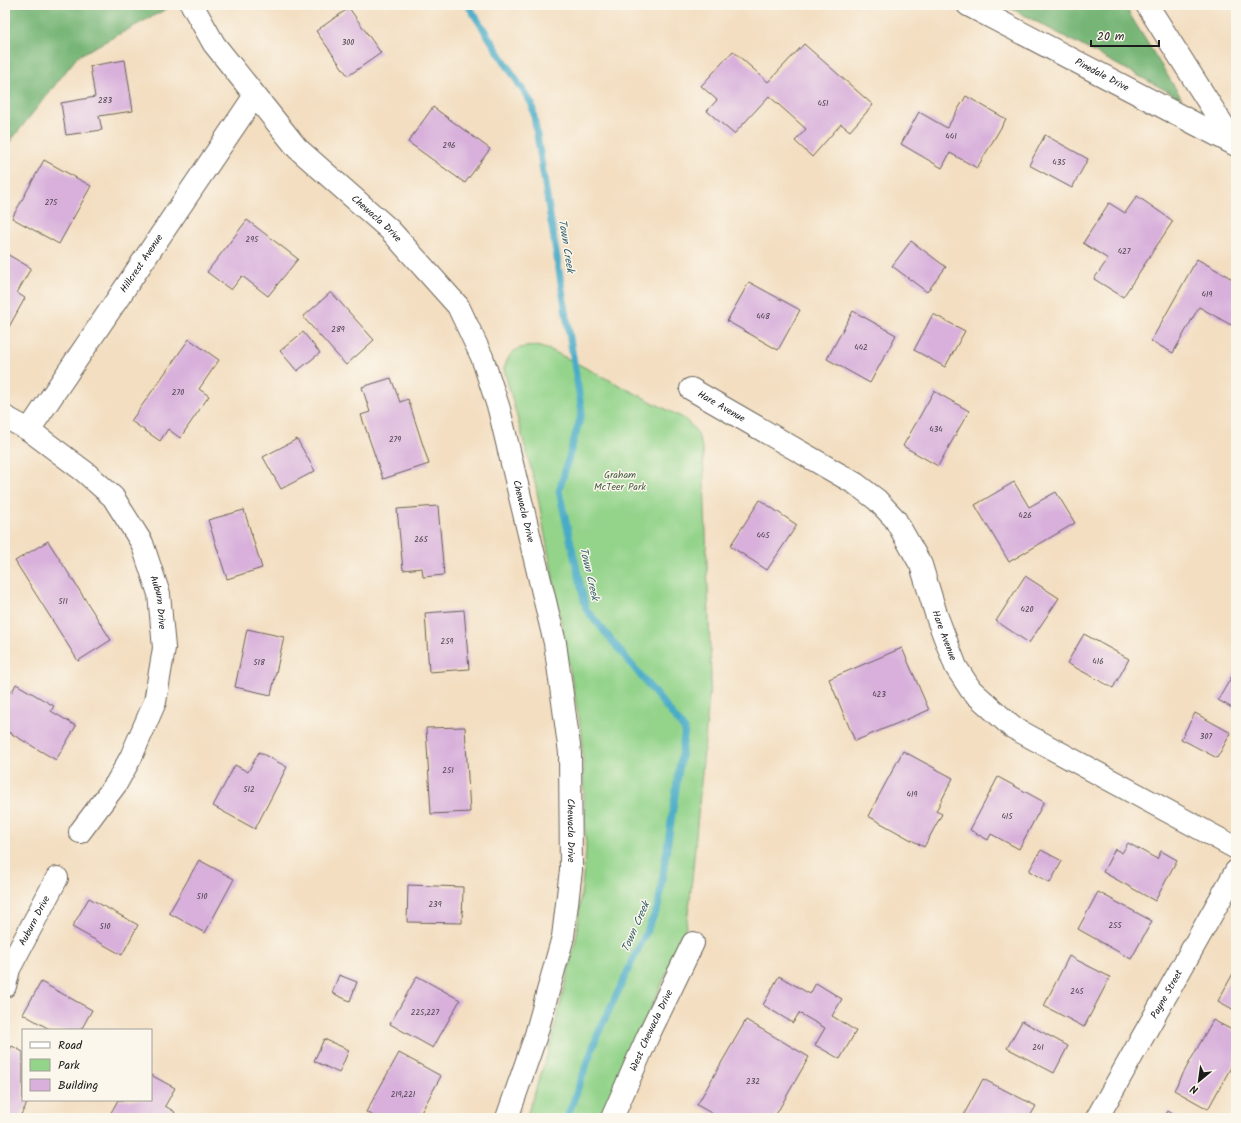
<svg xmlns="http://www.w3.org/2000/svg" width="1241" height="1123" font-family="Kalam,sans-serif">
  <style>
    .green { fill: #93d38a; stroke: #587853 }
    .forest { fill: #76b576; stroke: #496849 }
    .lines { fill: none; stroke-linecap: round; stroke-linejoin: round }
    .stream { stroke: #48acc7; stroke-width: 7 }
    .building { fill: #d8b0db }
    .street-casing { stroke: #676056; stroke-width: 24 }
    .street { stroke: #fff; stroke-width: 22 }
    .labels { text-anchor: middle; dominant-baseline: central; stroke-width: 3; stroke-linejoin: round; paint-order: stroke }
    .number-label { font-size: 8px; fill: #4b414c }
    .street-label { font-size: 10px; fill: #1c1c1c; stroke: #fbf7ec }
    .park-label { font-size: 10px; fill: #465c42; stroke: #fbf7ec }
    .water-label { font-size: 11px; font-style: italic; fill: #305d69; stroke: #fbf7ec }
  </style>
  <rect width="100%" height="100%" fill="#fbf7ec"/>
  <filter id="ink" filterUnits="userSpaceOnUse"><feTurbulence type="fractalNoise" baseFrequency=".025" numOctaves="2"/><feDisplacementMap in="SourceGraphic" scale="8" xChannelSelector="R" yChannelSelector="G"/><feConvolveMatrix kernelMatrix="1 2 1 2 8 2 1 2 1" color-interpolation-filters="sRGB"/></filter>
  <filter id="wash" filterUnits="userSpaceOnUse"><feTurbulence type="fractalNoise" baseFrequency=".012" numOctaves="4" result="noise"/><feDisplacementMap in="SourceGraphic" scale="16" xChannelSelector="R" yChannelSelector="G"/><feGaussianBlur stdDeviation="0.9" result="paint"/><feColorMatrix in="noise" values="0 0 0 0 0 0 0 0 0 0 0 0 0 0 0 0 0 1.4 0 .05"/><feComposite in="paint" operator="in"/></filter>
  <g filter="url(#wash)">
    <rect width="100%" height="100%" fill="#f3dec1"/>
    <path class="green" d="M 537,346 L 553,351 L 685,419 L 697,432 L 703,450 L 711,676 L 690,900 L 686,926 L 677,950 L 602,1118 L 526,1118 L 550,1047 L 576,939 L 586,850 L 582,735 L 536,487 L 504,369 C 510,349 517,347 537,346 Z"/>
    <g class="forest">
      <path d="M 5,5 L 174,5 L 78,56 L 5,148 Z"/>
      <path d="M 1005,5 L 1124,5 L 1182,99 Z"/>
    </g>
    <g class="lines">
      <path class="stream" d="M 468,5 L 532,104 L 582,412 L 559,491 L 586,609 L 685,730 L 658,907 L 597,1036 L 567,1118"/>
    </g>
    <g id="blocks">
      <g class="building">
        <path d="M 349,8 L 381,53 L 348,76 L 316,31 Z"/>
        <path d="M 804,44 L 873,105 L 850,131 L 841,124 L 812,157 L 795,141 L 806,129 L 769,96 L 734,134 L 707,111 L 717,100 L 701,86 L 733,51 L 768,82 Z"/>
        <path d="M 125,60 L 133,111 L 99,116 L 102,130 L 66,135 L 61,103 L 95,97 L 90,66 Z"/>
        <path d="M 966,96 L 1006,119 L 977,168 L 950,153 L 942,168 L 901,144 L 919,112 L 947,128 Z"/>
        <path d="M 433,107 L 490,149 L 465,183 L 408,142 Z"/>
        <path d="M 1045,135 L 1088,159 L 1072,188 L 1029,165 Z"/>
        <path d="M 44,160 L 91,186 L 59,244 L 12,218 Z"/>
        <path d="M 1137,196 L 1173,221 L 1123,297 L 1094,279 L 1108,259 L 1083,243 L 1109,203 L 1125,213 Z"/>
        <path d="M 247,220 L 298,259 L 268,296 L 242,276 L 231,290 L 207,272 Z"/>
        <path d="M 911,241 L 946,267 L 927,292 L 892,266 Z"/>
        <path d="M 5,253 L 31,268 L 17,293 L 25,298 L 5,334 Z"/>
        <path d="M 1197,259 L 1236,281 L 1236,317 L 1231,325 L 1199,307 L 1173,353 L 1151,341 Z"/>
        <path d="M 749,282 L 800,310 L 778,350 L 727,321 Z"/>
        <path d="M 331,292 L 374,340 L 346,365 L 303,317 Z"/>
        <path d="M 853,311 L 896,335 L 870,383 L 827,359 Z"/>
        <path d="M 933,314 L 965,331 L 945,367 L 914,350 Z"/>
        <path d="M 303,332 L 320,353 L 297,371 L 280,351 Z"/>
        <path d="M 189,339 L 219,360 L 199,389 L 209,396 L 180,438 L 168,429 L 160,441 L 131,421 Z"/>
        <path d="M 391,378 L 400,402 L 408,399 L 429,464 L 383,479 L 361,415 L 370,412 L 362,387 Z"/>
        <path d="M 934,391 L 969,411 L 938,466 L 903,446 Z"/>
        <path d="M 297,439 L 315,471 L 281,489 L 263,457 Z"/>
        <path d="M 1014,482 L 1029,507 L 1056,492 L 1075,523 L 1009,562 L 975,505 Z"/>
        <path d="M 760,500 L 797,525 L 767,570 L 730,546 Z"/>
        <path d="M 438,506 L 444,575 L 423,577 L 422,568 L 403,570 L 397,509 Z"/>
        <path d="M 244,510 L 262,568 L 227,579 L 208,520 Z"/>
        <path d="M 48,541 L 111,640 L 78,661 L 15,561 Z"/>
        <path d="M 1025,576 L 1059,598 L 1029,643 L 996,621 Z"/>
        <path d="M 464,610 L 469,669 L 429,672 L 425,613 Z"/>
        <path d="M 247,629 L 284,637 L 271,695 L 235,687 Z"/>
        <path d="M 1084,634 L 1129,659 L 1113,688 L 1067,663 Z"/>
        <path d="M 902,648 L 929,710 L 855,741 L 829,679 Z"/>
        <path d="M 1235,671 L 1236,671 L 1236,710 L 1218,700 Z"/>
        <path d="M 16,684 L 54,706 L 51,711 L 76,726 L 56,760 L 5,730 L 5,688 L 12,692 Z"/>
        <path d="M 1195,713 L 1231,733 L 1217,758 L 1181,739 Z"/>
        <path d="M 465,727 L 470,812 L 431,814 L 426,728 Z"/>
        <path d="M 903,751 L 953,778 L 936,811 L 942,814 L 924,847 L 868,816 Z"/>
        <path d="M 259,752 L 287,767 L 255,829 L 213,806 L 235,765 L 248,772 Z"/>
        <path d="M 998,777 L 1044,802 L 1019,849 L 991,834 L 988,840 L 970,830 Z"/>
        <path d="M 1128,843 L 1157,859 L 1161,851 L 1177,860 L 1155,901 L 1103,872 L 1115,849 L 1122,853 Z"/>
        <path d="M 1041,850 L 1062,861 L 1050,883 L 1029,871 Z"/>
        <path d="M 199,860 L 234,879 L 205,933 L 169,913 Z"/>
        <path d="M 408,885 L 463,887 L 462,923 L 407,922 Z"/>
        <path d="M 1098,892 L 1152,921 L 1131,959 L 1078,929 Z"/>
        <path d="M 89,898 L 138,925 L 122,955 L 72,927 Z"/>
        <path d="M 1069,956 L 1110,977 L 1084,1027 L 1044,1006 Z"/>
        <path d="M 1236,968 L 1236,1011 L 1218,1001 Z"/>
        <path d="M 339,975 L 357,982 L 350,1001 L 332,993 Z"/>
        <path d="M 417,976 L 460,1000 L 433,1048 L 390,1024 Z"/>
        <path d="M 779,976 L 810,994 L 816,983 L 842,999 L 832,1016 L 856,1031 L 840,1059 L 815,1045 L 825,1028 L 799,1013 L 793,1023 L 763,1005 Z"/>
        <path d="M 41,982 L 92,1010 L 81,1030 L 51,1030 L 23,1014 Z"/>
        <path d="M 746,1020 L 809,1057 L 774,1118 L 720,1118 L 697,1105 Z"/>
        <path d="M 1213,1020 L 1236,1032 L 1236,1058 L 1208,1109 L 1174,1090 Z"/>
        <path d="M 1022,1021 L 1068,1046 L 1054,1073 L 1007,1048 Z"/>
        <path d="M 324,1039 L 349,1050 L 339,1073 L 314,1061 Z"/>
        <path d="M 12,1046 L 23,1052 L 23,1100 L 29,1100 L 19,1118 L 5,1118 L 5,1059 Z"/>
        <path d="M 399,1053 L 441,1076 L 418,1118 L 377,1118 L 366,1112 Z"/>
        <path d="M 151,1075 L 175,1088 L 165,1106 L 175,1112 L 172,1118 L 108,1118 L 118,1100 L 151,1100 Z"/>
        <path d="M 983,1079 L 1036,1106 L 1029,1118 L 962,1118 Z"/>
        <path d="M 1168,1111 L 1179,1118 L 1164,1118 Z"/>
      </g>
    </g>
  </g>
  <g filter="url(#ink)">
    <use href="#blocks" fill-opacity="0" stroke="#676056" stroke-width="1"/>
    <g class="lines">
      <g class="street-casing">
        <g id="street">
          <path id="s1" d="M 192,5 L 214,44 L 297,148 L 390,230 L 458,306 L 482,357 L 499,409 L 555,643 L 570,753 L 571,870 L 563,937 L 535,1038 L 507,1118"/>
          <path id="s2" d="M 968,5 L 1236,145"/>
          <path d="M 1147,5 L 1235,144"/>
          <path id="s3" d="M 691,389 L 856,484 L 877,500 L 895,519 L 921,565 L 937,617 L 956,667 L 971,690 L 1012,727 L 1236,848"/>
          <path id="s4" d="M 5,417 L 29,430 L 85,472 L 113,497 L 142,543 L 159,594 L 164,648 L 155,702 L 131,757 L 116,784 L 80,832"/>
          <path id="s5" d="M 29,430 L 254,97"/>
          <path id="s6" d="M 5,986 L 9,969 L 57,878"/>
          <path id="s7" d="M 612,1118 L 648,1036 L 693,943"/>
          <path id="s8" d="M 1097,1118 L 1236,871"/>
        </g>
      </g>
      <use href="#street" class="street"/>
    </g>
  </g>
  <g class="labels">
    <g class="number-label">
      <text x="348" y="42">300</text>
      <text x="105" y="100">283</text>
      <text x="823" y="103">451</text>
      <text x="951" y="136">441</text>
      <text x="449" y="145">296</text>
      <text x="1059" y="162">435</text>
      <text x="51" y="202">275</text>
      <text x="252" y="239">295</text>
      <text x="1124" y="251">427</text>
      <text x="1207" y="294">419</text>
      <text x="763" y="316">448</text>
      <text x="338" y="329">289</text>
      <text x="861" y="347">442</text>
      <text x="178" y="392">270</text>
      <text x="936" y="429">434</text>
      <text x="395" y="439">279</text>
      <text x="1025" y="515">426</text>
      <text x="763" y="535">445</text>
      <text x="421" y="539">265</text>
      <text x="63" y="601">511</text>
      <text x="1027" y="609">420</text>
      <text x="447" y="641">259</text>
      <text x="1098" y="661">416</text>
      <text x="259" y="662">518</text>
      <text x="879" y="694">423</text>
      <text x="1206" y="736">307</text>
      <text x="448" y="770">251</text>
      <text x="249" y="789">512</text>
      <text x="912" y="794">419</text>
      <text x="1007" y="816">415</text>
      <text x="202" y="896">510</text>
      <text x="435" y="904">239</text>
      <text x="1115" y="925">255</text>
      <text x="105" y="926">510</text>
      <text x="1077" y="991">245</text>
      <text x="425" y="1012">225,227</text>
      <text x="1038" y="1047">241</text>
      <text x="753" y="1081">232</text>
      <text x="403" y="1094">219,221</text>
    </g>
    <g class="street-label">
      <text stroke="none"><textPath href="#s2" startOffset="151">Pinedale Drive</textPath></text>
      <text stroke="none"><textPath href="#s1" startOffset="284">Chewacla Drive</textPath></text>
      <text stroke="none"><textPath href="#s5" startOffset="201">Hillcrest Avenue</textPath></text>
      <text stroke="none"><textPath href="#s3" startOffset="35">Hare Avenue</textPath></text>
      <text stroke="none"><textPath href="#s1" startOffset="620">Chewacla Drive</textPath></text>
      <text stroke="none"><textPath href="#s4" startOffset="251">Auburn Drive</textPath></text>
      <text stroke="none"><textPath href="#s3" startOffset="370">Hare Avenue</textPath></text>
      <text stroke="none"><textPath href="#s1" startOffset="944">Chewacla Drive</textPath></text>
      <text stroke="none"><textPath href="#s6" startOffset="72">Auburn Drive</textPath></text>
      <text stroke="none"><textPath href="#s8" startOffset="142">Payne Street</textPath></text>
      <text stroke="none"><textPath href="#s7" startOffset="96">West Chewacla Drive</textPath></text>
    </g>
    <g class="park-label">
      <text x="620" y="475">Graham<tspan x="620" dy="12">McTeer Park</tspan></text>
    </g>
    <g class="water-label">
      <text transform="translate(566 246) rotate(81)">Town Creek</text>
      <text transform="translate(589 574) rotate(77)">Town Creek</text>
      <text transform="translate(636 927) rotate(-66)">Town Creek</text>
    </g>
  </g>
  <rect width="1241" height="1123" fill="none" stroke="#fbf7ec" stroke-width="20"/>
  <rect x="22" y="1029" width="130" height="72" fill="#fbf7ec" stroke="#a29f99"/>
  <rect x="30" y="1042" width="20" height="6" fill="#ffffff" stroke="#a29f99"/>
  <text x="58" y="1049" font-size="12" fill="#1c1c1c">Road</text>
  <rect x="30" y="1059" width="20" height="12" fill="#93d38a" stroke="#a29f99"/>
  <text x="58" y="1069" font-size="12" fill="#1c1c1c">Park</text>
  <rect x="30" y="1079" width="20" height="12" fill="#d8b0db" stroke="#a29f99"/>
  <text x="58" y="1089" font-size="12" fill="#1c1c1c">Building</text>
  <g transform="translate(1199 1081) rotate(209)" stroke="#fbf7ec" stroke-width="3" paint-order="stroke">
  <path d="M0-3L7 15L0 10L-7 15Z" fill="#1c1c1c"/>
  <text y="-6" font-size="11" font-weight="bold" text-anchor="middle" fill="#1c1c1c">N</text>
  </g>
  <path d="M1091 40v6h68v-6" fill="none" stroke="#1c1c1c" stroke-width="2"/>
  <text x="1097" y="40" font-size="12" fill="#1c1c1c" stroke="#fbf7ec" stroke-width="3" paint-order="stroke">20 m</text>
</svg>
